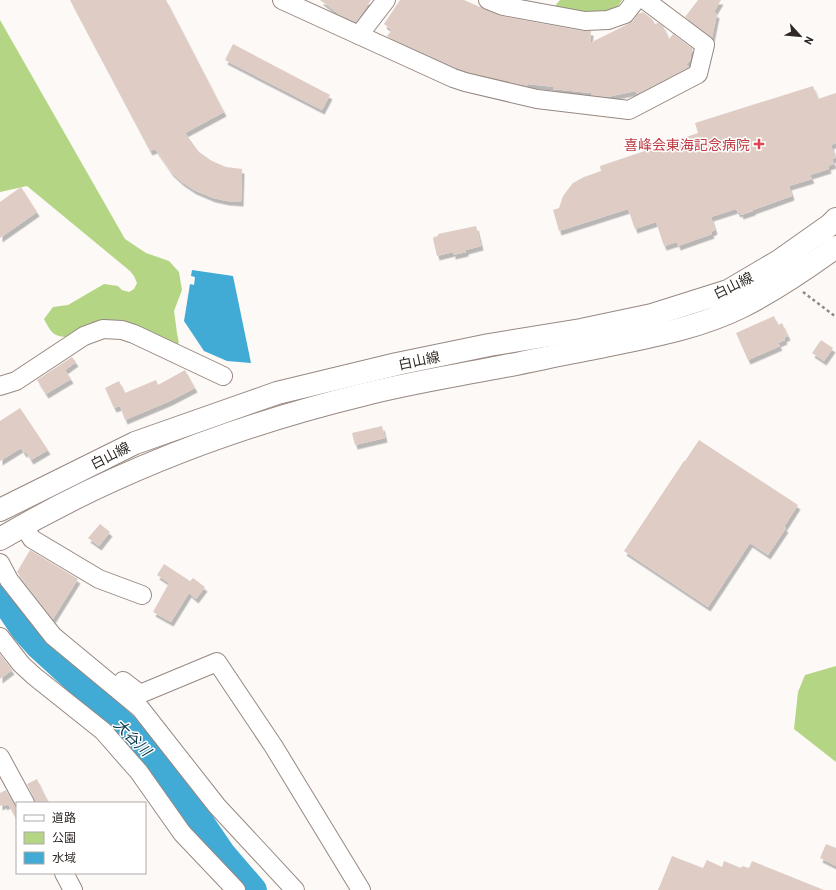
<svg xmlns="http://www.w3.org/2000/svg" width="836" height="890" font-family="Barlow,'Noto Sans JP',sans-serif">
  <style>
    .green { fill: #b4d584 }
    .water { fill: #41aad5 }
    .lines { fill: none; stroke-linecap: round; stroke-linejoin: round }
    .river { stroke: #41aad5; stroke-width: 26 }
    .building { fill: #dfcdc5; filter: url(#shadow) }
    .minor-casing { stroke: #988880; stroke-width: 20 }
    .tertiary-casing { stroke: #988880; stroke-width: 24 }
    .path { stroke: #8e8986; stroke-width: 2.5; stroke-dasharray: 3 3; stroke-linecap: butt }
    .minor { stroke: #fff; stroke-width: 18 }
    .tertiary { stroke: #fff; stroke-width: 22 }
    .health-dot { fill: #e0444e; stroke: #fff; stroke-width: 1.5 }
    .labels { text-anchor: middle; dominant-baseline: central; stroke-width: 3; stroke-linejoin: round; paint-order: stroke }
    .health-label { font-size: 14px; fill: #be3a42; stroke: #fff; text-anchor: end }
    .street-label { font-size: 14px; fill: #302926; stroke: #fff }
    .water-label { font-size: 15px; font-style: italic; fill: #0e3c4e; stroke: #fff }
  </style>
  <defs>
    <filter id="shadow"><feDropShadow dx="2.5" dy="4.5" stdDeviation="0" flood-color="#0004"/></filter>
  </defs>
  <rect width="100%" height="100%" fill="#fcf9f7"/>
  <g class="green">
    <path d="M 560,0 L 622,0 L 613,13 L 590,16 L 555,6 Z"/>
    <path d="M 0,20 L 125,239 L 146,253 L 169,261 L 179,272 L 182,290 L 174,311 L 177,333 L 179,343 L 173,347 L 136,331 L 69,337 C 53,337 51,332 44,319 L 53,307 L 68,305 L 104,284 L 118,286 L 122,290 L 129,292 L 134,289 L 137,283 L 134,276 L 130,271 L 27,186 L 0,192 Z"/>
    <path d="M 836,666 L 836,762 L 794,729 L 798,692 L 805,675 Z"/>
  </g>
  <path class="water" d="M 192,270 L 233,276 L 251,363 L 227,361 L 204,351 L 184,321 L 190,284 L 194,285 L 195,277 L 191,276 Z"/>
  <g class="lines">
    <path class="river" d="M 0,595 L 23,629 L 39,647 L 121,722 L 147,748 L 180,791 L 223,854 L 254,890"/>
  </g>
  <g class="building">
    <path d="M 70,0 L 166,0 L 224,112 L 185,133 L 199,152 L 212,161 L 226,167 L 242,169 L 241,202 L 227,201 L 213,198 L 194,190 L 182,182 L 171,172 L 155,149 L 150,151 Z"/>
    <path d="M 320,0 L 371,0 L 356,22 L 340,15 Z"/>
    <path d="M 400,0 L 464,0 L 501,16 L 583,31 L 591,31 L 590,43 L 626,25 L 633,21 L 638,14 L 643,12 L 652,19 L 655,24 L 658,23 L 663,26 L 669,39 L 673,34 L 693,49 L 690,56 L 691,59 L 686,65 L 689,67 L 637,94 L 636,91 L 607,97 L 591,95 L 591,93 L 553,89 L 554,87 L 528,84 L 528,86 L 472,73 L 457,68 L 388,37 L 387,36 L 392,30 L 384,24 Z"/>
    <path d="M 698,0 L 721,0 L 714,12 L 717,14 L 712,38 L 685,17 Z"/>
    <path d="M 233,44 L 330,95 L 322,110 L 225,60 Z"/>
    <path d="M 813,86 L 818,99 L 836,93 L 836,143 L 831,145 L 835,158 L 832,159 L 834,164 L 828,166 L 829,169 L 810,175 L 812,179 L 789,186 L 792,196 L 753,210 L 753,211 L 741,215 L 740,212 L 738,213 L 736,209 L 711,217 L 715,230 L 711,232 L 712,234 L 678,246 L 677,242 L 664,246 L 656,222 L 635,229 L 628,209 L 559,231 L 553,210 L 559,208 L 563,196 L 573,183 L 584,177 L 601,171 L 600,166 L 698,133 L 695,123 Z"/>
    <path d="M 21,187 L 37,212 L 0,238 L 0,202 Z"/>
    <path d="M 476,226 L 481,246 L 466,250 L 466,252 L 453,255 L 453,252 L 437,256 L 433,239 L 434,237 L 438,236 L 438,234 Z"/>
    <path d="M 774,316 L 778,325 L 782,323 L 788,336 L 784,338 L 785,340 L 778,343 L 780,346 L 748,360 L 736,333 Z"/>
    <path d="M 821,340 L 833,348 L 824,361 L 812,353 Z"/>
    <path d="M 72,357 L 76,362 L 65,370 L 71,379 L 46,394 L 37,380 Z"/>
    <path d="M 185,370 L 195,388 L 170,401 L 125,420 L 120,406 L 114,408 L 105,388 L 119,381 L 125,393 L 156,380 L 158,385 Z"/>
    <path d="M 20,408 L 48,450 L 31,460 L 26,452 L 24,453 L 21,448 L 0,461 L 0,421 Z"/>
    <path d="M 382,426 L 385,438 L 355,445 L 352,433 Z"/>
    <path d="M 699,440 L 798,505 L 784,527 L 786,528 L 768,555 L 750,543 L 708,607 L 624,551 L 684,461 L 685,461 Z"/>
    <path d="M 100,524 L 110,532 L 99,546 L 88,538 Z"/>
    <path d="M 30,550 L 78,579 L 53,619 L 17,572 Z"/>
    <path d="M 164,564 L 190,581 L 193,578 L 205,587 L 196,599 L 189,593 L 171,622 L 153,612 L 169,583 L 157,575 Z"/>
    <path d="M 0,654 L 12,670 L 0,679 Z"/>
    <path d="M 37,779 L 42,790 L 49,803 L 35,803 L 34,798 L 27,784 Z"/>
    <path d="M 6,790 L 17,809 L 17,820 L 8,804 L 5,806 L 4,804 L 0,806 L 0,793 Z"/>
    <path d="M 826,844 L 836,848 L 836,866 L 820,858 Z"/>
    <path d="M 672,856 L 703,868 L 707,860 L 722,867 L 724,861 L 741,868 L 742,866 L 749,868 L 752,861 L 824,890 L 658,890 Z"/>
  </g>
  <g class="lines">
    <g class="minor-casing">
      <g id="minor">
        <path d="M 282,0 L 453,78 L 465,82 L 537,99 L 629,110 L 698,74 L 705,45 L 645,0"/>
        <path d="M 488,0 L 503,6 L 585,21 L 608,20 L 625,14 L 636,0"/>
        <path d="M 359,35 L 386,0"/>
        <path d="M 0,386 L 16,381 L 84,336 L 103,329 L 122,330 L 134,334 L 223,376"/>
        <path d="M 23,525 L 32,539 L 99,579 L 142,595"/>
        <path d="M 0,563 L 9,580 L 53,636 L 140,708 L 217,806 L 295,890"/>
        <path d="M 0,637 L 21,664 L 34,676 L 103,731 L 139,772 L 182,833 L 236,890"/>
        <path d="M 123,681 L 140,694 L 217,662 L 274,747 L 361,890"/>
        <path d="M 0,757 L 25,803"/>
        <path d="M 64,873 L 73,890"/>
      </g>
    </g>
    <g class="tertiary-casing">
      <g id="tertiary">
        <path d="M 0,510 L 135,443 L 277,393 L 397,364 L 489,345 L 581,330 L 652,315 L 728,291 L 779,261 L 830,225 L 836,219"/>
        <path d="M 0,539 C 113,472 235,426 362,395 C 404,384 447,377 489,369 C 523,363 557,355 590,349 C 642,338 694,330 741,307 C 775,290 806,269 836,247"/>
      </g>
    </g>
    <path class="path" d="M 803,292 L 836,317"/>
    <use href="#minor" class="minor"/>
    <use href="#tertiary" class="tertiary"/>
  </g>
  <path class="health-dot" d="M757 138h4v4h4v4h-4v4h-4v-4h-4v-4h4z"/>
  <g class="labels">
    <g class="health-label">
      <text x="750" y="144">喜峰会東海記念病院</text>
    </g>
    <g class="street-label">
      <text transform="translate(733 285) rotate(-26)">白山線</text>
      <text transform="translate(419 360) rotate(-12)">白山線</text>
      <text transform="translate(110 455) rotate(-27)">白山線</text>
    </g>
    <g class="water-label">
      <text transform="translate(133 737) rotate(45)">大谷川</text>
    </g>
  </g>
  <rect x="16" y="802" width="130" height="72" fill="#ffffff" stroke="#aca9a8"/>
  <rect x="24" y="815" width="20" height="6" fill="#ffffff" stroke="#aca9a8"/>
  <text x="52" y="822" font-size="12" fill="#302926">道路</text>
  <rect x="24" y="832" width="20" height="12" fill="#b4d584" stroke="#aca9a8"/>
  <text x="52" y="842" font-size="12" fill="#302926">公園</text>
  <rect x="24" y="852" width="20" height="12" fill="#41aad5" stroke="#aca9a8"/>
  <text x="52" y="862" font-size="12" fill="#302926">水域</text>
  <g transform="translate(800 36) rotate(117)" stroke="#ffffff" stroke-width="3" paint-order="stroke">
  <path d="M0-3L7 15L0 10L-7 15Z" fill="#302926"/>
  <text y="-6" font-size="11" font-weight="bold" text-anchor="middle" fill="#302926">N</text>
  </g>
</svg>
